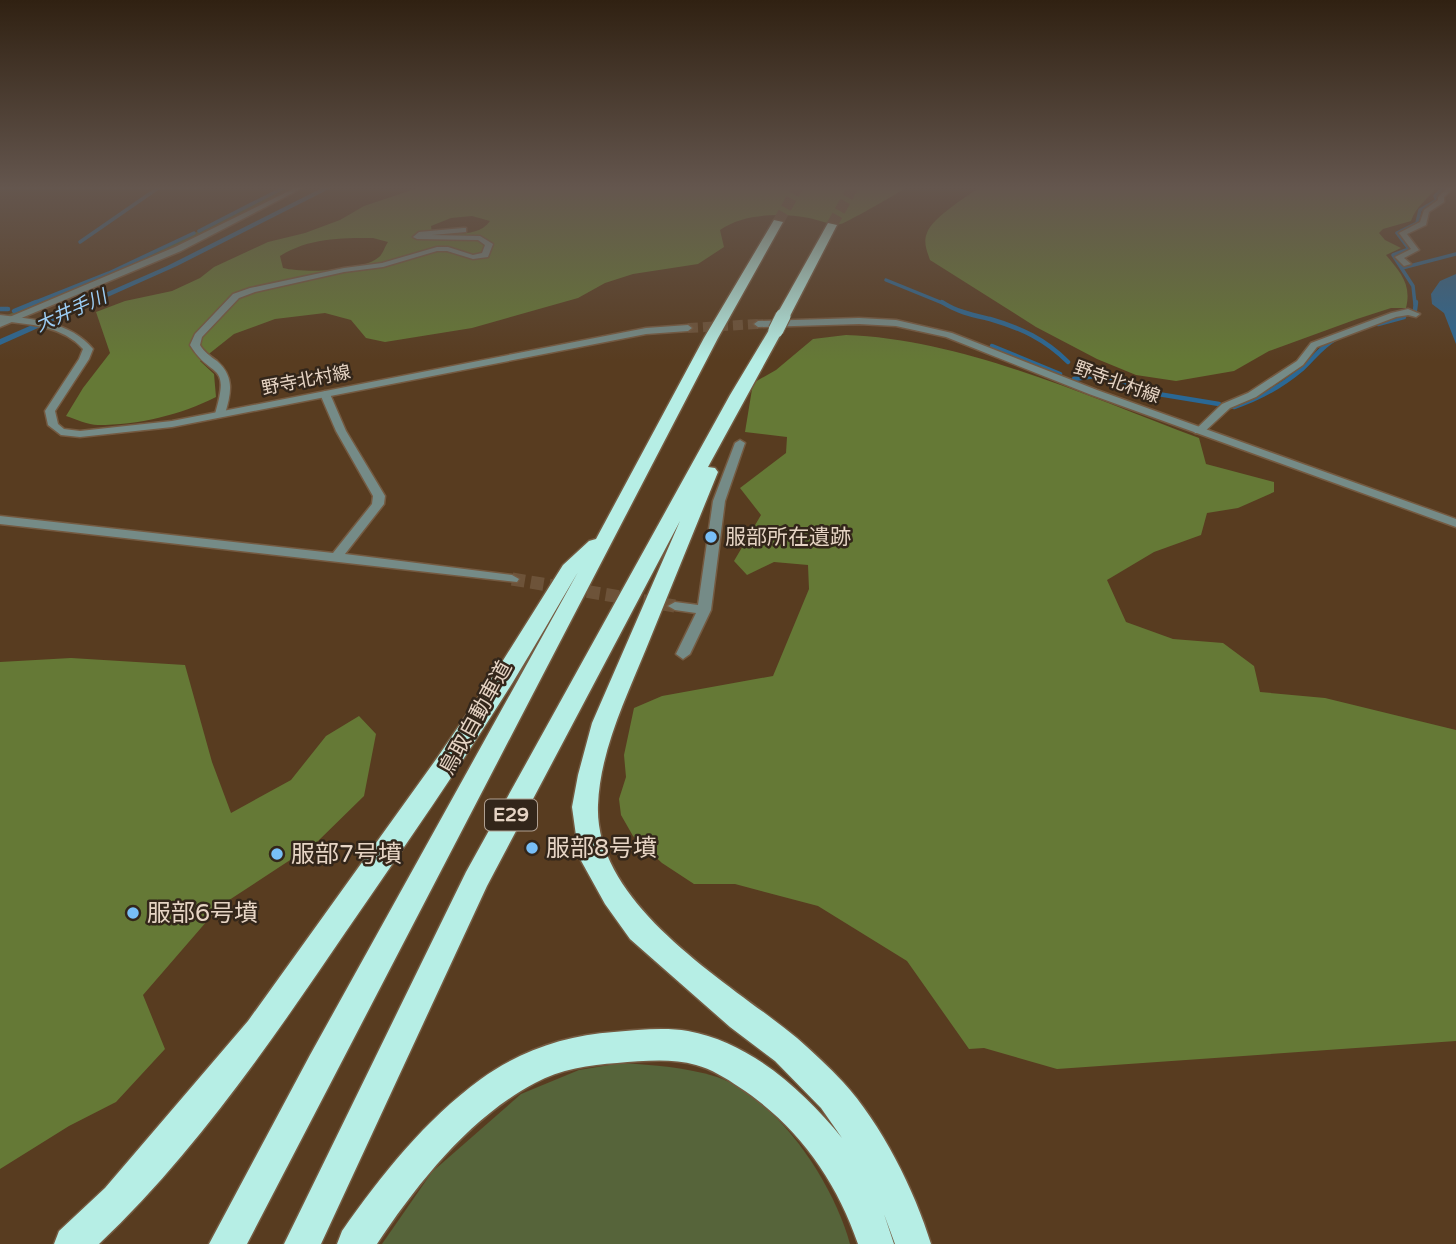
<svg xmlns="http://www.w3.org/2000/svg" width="1456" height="1244" font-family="'Varela Round','Noto Sans JP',sans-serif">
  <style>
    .green { fill: #56643a }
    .forest { fill: #657936; fill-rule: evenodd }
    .water { fill: #2a6895 }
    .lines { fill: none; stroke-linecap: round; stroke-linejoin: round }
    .stream-far1 { stroke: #2a6895; stroke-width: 3.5 }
    .stream { stroke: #2a6895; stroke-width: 4.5 }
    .minor-tunnel { stroke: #6d5339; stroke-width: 13; stroke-dasharray: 13 6; stroke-linecap: butt }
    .tertiary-tunnel { stroke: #6d5339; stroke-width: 10; stroke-dasharray: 10 5; stroke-linecap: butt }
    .motorway-tunnel { stroke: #6d5339; stroke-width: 11; stroke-dasharray: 11 5; stroke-linecap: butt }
    .minor-casing { stroke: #745a41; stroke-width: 3 }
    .tertiary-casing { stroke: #745a41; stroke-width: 3 }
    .motorway-casing { stroke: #745a41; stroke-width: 3 }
    .minor { fill: #758b87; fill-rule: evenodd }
    .tertiary { fill: #758b87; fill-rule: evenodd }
    .motorway { fill: #b6eee5; fill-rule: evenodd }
    .motorway-bridge-casing { stroke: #745a41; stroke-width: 17; stroke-linecap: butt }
    .motorway-bridge { stroke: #b6eee5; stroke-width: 15 }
    .poi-dot { fill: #78bff7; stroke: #33261a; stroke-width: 2.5 }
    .labels { text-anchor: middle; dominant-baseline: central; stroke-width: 5; stroke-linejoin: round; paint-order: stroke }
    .far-street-label { font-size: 18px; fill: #e6d4c4; stroke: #33261a }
    .far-water-label { font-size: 19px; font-style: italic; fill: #9ccdf4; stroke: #33261a }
    .shield { fill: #33261a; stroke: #b0a091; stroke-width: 2 }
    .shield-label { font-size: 19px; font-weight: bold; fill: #e6d4c4 }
    .poi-label { font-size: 21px; fill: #e6d4c4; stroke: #33261a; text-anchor: start }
    .street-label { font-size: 21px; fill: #e6d4c4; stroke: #33261a }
    .near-poi-label { font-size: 24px; fill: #e6d4c4; stroke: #33261a; text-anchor: start }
  </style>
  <rect width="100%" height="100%" fill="#583c20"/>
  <g class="green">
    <path d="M 281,187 L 296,187 L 155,258 L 14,316 L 5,316 L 155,253 L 284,188 Z"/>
    <path d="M 622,1063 C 654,1065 685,1067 717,1077 C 778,1098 834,1184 850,1244 L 382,1244 L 432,1172 L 521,1094 L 579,1070 Z"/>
  </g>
  <g class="forest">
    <path d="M 421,187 L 907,187 C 902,191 846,223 841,224 C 832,226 819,220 809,218 C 781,213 744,213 720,230 L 724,247 L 698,264 L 633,274 L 605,283 L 578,298 L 472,328 L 385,342 L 366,338 L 351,320 L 325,313 L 275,319 L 234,334 L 200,361 L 214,374 L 216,397 C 181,415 138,425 98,425 C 88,425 76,419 66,416 L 83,388 L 110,353 L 96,312 L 125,301 L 172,291 L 200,278 L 214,267 L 268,242 L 305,233 L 340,220 L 364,206 ZM 472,216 L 490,221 C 479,238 450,233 432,233 L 431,226 L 451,218 ZM 373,238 L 388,242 C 385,246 383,254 379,257 C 362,272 303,273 283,268 L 280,256 C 309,238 339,238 373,238 Z"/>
    <path d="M 981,187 L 1437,187 C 1428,199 1416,206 1411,221 L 1383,229 L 1379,233 L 1385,240 L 1401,248 L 1386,255 C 1400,272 1412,284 1406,308 L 1391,308 L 1357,319 L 1269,351 L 1234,371 L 1176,381 L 1136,375 L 1097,359 L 1036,327 L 930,260 C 927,251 923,242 927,233 C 932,218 968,195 981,187 Z"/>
    <path d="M 846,335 C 964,339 1088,397 1199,438 L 1206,464 L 1274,482 L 1274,492 L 1238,508 L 1207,513 L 1201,535 L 1154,552 L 1107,580 L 1126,622 L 1173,639 L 1223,643 L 1254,666 L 1260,692 L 1325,698 L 1456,730 L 1456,1041 L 1057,1069 L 984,1048 L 969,1049 L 907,961 L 818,906 L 735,884 L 694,884 L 662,863 L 633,836 L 621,815 L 619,799 L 626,777 L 624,755 L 634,708 L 662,696 L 773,676 L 809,589 L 808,565 L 774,562 L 747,575 L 734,561 L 761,515 L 740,488 L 786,453 L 787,437 L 745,432 L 753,383 L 776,370 L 813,339 Z"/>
    <path d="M 71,658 L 185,665 L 212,762 L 231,813 L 291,780 L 326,736 L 359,716 L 376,734 L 364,796 L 316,843 L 220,906 L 143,995 L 165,1049 L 116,1102 L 69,1126 L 0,1169 L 0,662 Z"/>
  </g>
  <g class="water">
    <path d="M 324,187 L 333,187 L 177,266 L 0,345 L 0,339 L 167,266 Z"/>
    <path d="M 1456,274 L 1456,344 L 1444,313 L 1432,304 L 1431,294 L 1440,281 Z"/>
  </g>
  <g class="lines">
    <g class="stream-far1">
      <path d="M 0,187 L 202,187"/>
      <path d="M 199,231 L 283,188"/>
      <path d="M 80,242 L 158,188"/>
      <path d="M 1402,268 L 1456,254"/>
      <path d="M 886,280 L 945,304"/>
      <path d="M 31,304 L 109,273 L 194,233"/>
      <path d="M 1415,304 L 1413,286 L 1393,255 L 1409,249 L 1397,233 L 1417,223 L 1420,210 L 1437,200 L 1435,196 L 1444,187"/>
    </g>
    <g class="stream">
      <path d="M 942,302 C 957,312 973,315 990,319 C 1021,328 1045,339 1068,362"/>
      <path d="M 0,309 L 8,309"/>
      <path d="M 1415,310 L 1416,302"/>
      <path d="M 14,311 L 36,302"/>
      <path d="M 1378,324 L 1404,317"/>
      <path d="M 992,346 L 1060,374"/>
      <path d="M 1074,379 L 1095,376 L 1158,394 L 1219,404"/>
      <path d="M 1234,407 C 1258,399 1283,385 1302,369 C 1314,358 1321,347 1335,339"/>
    </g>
    <path class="minor-tunnel" d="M 512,579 L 675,606"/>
    <path class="tertiary-tunnel" d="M 688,328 L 758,324"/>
    <g class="motorway-tunnel">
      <path d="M 778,222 L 798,187"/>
      <path d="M 832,225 L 853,187"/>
    </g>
    <g class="minor-casing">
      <g id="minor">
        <path d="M 297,187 L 304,187 L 181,251 L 0,327 L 0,321 L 175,247 Z"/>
        <path d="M 1448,187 L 1454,187 L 1444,197 L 1444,202 L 1429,212 L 1426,225 L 1407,234 L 1419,250 L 1404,258 L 1411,264 L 1404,266 L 1395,257 L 1411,249 L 1399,233 L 1420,222 L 1424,210 L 1438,200 L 1438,197 Z"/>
        <path d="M 463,228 L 466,228 L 466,232 L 432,235 L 480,236 L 493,244 L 488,257 L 473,259 L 447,251 L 437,251 L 383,267 L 344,272 L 255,292 L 239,298 L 202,337 L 200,345 C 204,352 210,356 217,361 C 235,377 231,393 225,414 L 220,417 L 216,416 L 215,414 C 231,360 211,380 190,345 L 195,334 L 233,294 L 250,288 L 344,268 L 382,263 L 437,247 L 448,247 L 473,255 L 482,253 L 485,245 L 478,240 L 417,239 L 413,237 L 419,232 Z"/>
        <path d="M 1408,309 L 1420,314 L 1416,317 L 1408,315 L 1396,317 L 1317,347 L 1303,365 L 1256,397 L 1230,408 L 1203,433 L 1195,433 L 1194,431 L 1222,404 L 1248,393 L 1297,361 L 1311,343 L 1391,313 Z"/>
        <path d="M 325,391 L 330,394 L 346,431 L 385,496 L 384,504 L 345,554 L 512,575 L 519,579 L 517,582 L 0,524 L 0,516 L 333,553 L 372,504 L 373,496 L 336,431 L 320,394 Z"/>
        <path d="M 740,440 L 745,443 L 725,501 L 711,610 L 690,654 L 683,659 L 676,654 L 696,613 L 675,610 L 668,606 L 675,602 L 698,605 L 713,501 L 735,443 Z"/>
      </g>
    </g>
    <g class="tertiary-casing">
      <g id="tertiary">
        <path d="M 0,315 C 33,319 71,322 93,349 L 89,359 L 55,411 L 58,424 L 64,429 L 80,431 L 172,421 L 646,328 L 688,325 L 692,328 L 688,331 L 646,334 L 172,427 L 80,437 L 61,435 L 48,425 L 45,411 L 79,359 L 83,349 C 63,326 29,324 0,321 Z"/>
        <path d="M 859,318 L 896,320 L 952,333 L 1097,390 L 1456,519 L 1456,527 L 1089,394 L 946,337 L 896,326 L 859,324 L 758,327 L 754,324 L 758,321 Z"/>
      </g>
    </g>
    <g class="motorway-casing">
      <g id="motorway">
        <path d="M 774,220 L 783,222 L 718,338 L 247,1244 L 209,1244 L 310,1055 L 578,572 C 556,609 535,646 513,682 C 460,767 402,850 345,933 C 271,1042 195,1153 99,1244 L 54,1244 L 59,1231 L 105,1188 L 248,1021 L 437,758 L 497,670 L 563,565 L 589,541 L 596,539 L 704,338 Z"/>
        <path d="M 828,223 L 837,225 L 790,316 L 783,320 L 778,319 L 776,316 Z"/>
        <path d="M 776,326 L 783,330 L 708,467 L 715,468 L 718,472 C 694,531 670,590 646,649 C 626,698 600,751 598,805 C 594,906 729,982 797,1038 C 813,1052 829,1067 843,1082 C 881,1123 915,1191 931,1244 L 895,1244 L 884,1214 L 894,1244 L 858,1244 C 836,1179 796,1124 739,1087 C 726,1078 711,1069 696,1065 C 671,1058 643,1061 617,1063 C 590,1065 560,1069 535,1083 C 469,1118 418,1183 377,1244 L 337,1244 L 342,1231 C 382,1174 425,1120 481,1079 C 520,1051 566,1035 614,1032 C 638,1030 664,1027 688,1031 C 750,1042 804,1091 842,1138 L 821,1108 L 775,1061 L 730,1027 L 630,939 L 605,904 L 579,857 L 572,807 L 578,775 L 592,723 L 680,521 L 487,886 L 321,1244 L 284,1244 L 466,872 L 730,395 L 769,330 Z"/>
      </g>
    </g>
    <use href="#minor" class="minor"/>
    <use href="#tertiary" class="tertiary"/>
    <use href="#motorway" class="motorway"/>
    <g class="motorway-bridge-casing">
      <path id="motorway-bridge" d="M 776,330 L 783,316"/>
    </g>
    <use href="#motorway-bridge" class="motorway-bridge"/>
  </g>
  <linearGradient id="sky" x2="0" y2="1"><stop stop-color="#302112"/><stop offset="0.52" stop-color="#64564e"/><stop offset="1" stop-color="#64564e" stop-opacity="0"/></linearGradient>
  <rect width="1456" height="361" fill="url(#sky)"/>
  <g class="poi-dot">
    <circle cx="711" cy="537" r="7"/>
    <circle cx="532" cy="848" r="7"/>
    <circle cx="277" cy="854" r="7"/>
    <circle cx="133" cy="913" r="7"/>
  </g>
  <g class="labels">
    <g class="far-street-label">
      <text transform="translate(306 380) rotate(-11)">野寺北村線</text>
      <text transform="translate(1117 382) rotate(20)">野寺北村線</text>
    </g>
    <g class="far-water-label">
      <text transform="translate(71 311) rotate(-24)">大井手川</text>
    </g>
    <rect class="shield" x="485" y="799.5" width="52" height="31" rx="5"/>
    <g class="shield-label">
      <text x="511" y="815">E29</text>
    </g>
    <g class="poi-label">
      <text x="725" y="537">服部所在遺跡</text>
    </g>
    <g class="street-label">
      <text transform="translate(476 718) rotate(-61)">鳥取自動車道</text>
    </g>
    <g class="near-poi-label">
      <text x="546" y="848">服部8号墳</text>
      <text x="291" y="854">服部7号墳</text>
      <text x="147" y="913">服部6号墳</text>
    </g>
  </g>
</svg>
